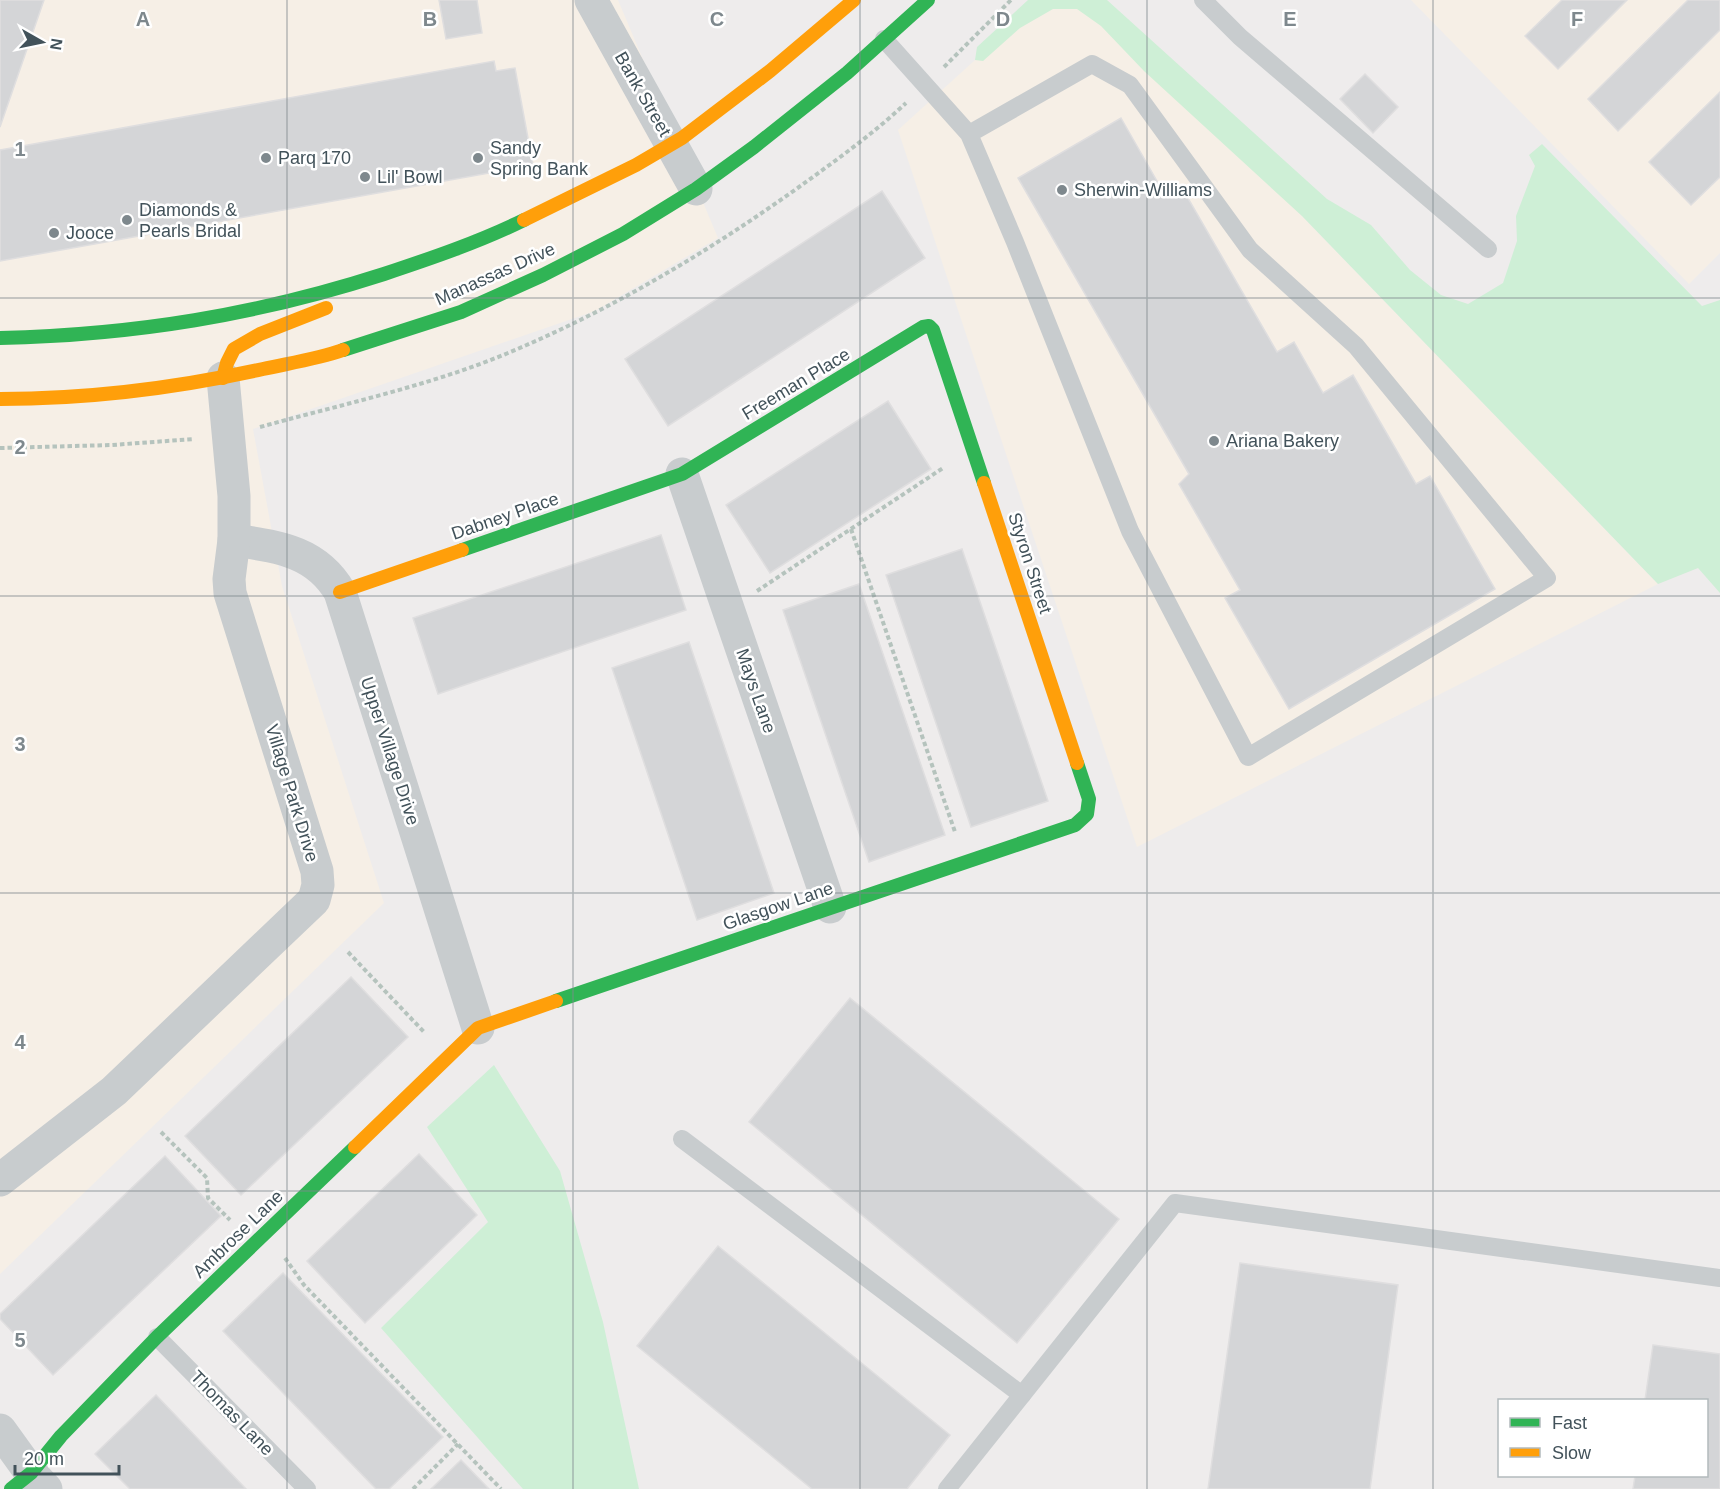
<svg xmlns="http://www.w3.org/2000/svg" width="1720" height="1489" font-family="Arial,sans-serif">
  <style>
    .commercial { fill: #f6efe6 }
    .green { fill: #ceefd6 }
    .building { fill: #d4d5d7; stroke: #dfdedf; stroke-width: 1.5 }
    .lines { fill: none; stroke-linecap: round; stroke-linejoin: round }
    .path { stroke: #b5c3bd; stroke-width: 4; stroke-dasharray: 4.5 3; stroke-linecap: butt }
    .lane { stroke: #c8ccce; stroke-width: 18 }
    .street { stroke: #c8ccce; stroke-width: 33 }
    .fast { stroke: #30b455; stroke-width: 14 }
    .slow { stroke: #ff9f0a; stroke-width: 14 }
    .grid { fill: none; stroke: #7e888d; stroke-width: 1.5; stroke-opacity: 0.55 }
    .poi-dot { fill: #7e888d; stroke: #fff; stroke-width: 2 }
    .labels { text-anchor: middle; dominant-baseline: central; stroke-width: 5; stroke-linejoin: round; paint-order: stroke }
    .street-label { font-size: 18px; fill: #42525a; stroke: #fff }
    .poi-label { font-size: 18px; fill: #42525a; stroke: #fff; text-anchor: start }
    .grid-label { font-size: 20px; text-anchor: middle; font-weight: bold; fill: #7e888d; stroke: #fff; stroke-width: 5; stroke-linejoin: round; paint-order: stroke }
  </style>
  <rect width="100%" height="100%" fill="#eeecec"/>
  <g class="commercial">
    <path d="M 0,0 L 618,0 L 718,238 L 595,311 L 253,429 L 282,586 L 384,903 L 0,1274 Z"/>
    <path d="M 1041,0 L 1093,0 L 1658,584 L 1137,847 L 898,130 Z"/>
    <path d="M 1411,0 L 1720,0 L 1720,253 L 1689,284 Z"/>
  </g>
  <g class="green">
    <path d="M 1028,0 L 1107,0 L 1327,199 L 1371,225 L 1410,270 L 1441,295 L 1468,304 L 1503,283 L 1517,241 L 1516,216 L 1535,166 L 1529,155 L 1542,144 L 1702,306 L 1720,300 L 1720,593 L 1698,568 L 1658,584 L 1302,216 L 1144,71 L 1101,26 L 1077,9 L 1053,9 L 1020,28 L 983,61 L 975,60 L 977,47 Z"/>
    <path d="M 494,1065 L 560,1171 L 603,1322 L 639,1489 L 523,1489 L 381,1328 L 488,1222 L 427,1127 Z"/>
  </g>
  <g class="building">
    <path d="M 0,0 L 44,0 L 0,127 Z"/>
    <path d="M 439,0 L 477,0 L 482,33 L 446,39 Z"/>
    <path d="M 1562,0 L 1627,0 L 1558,69 L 1525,36 Z"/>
    <path d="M 1688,0 L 1720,0 L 1720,30 L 1618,131 L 1588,99 Z"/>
    <path d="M 494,61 L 496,71 L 515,68 L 533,165 L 0,261 L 0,150 Z"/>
    <path d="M 1365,74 L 1398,107 L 1373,133 L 1340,99 Z"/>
    <path d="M 1720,92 L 1720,177 L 1691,205 L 1649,162 Z"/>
    <path d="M 1121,118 L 1165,195 L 1181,186 L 1277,352 L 1294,342 L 1323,393 L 1353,375 L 1416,484 L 1430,476 L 1495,589 L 1289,709 L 1225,598 L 1240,590 L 1179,484 L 1189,474 L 1018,178 Z"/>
    <path d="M 882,191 L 925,258 L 668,426 L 625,359 Z"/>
    <path d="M 888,401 L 931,469 L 770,573 L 726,505 Z"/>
    <path d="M 661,535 L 686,610 L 438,694 L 413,618 Z"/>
    <path d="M 962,549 L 1048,801 L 971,827 L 886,575 Z"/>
    <path d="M 859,584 L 945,835 L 869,862 L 783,610 Z"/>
    <path d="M 689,642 L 774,893 L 697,920 L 612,668 Z"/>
    <path d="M 351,977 L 408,1037 L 241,1195 L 185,1136 Z"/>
    <path d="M 850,998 L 1119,1219 L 1017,1343 L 749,1122 Z"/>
    <path d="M 419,1154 L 477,1215 L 365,1323 L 307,1261 Z"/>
    <path d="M 165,1156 L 221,1216 L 53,1375 L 0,1319 L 0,1314 Z"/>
    <path d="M 718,1246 L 950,1435 L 907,1489 L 812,1489 L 637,1346 Z"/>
    <path d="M 1240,1263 L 1398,1285 L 1370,1489 L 1208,1489 Z"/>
    <path d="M 283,1273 L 443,1437 L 389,1489 L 376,1489 L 223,1331 Z"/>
    <path d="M 1653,1345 L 1720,1354 L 1720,1489 L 1633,1489 L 1635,1476 L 1706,1476 L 1706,1400 L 1645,1400 Z"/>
    <path d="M 156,1395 L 246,1489 L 130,1489 L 95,1454 Z"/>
    <path d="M 461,1460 L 489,1489 L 431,1489 Z"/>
  </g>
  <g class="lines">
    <g class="path">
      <path d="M 944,67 L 1011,0"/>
      <path d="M 260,427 C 343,404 429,386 508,353 C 611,310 708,252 799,187 C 835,161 873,134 906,103"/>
      <path d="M 0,448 L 112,445 L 194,439"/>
      <path d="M 851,529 L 955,832"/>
      <path d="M 757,591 L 943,468"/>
      <path d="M 348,952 L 424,1032"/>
      <path d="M 161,1132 L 207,1178 L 208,1198 L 230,1220"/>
      <path d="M 285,1258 L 304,1285 L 501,1489"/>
      <path d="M 413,1489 L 458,1444"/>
    </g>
    <g class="lane">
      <path d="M 1203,0 L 1240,37 L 1488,249"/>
      <path d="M 884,39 L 969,134 L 1015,242 L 1130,531 L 1248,757 L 1547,578 L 1356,346 L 1250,250 L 1130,85 L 1092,64 L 969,134"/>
      <path d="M 682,1139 L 1022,1395"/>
      <path d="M 157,1337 L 307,1489"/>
      <path d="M 947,1489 L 1175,1203 L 1720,1278"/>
    </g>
    <g class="street">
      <path d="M 591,0 L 696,189"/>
      <path d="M 682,474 L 830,907"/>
      <path d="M 234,540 C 278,547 316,551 340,592 L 478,1028"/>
      <path d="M 0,1180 L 114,1091 L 314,900 L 318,885 L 317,871 L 230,593 L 229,579 L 234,540 L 234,496 L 223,378"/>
      <path d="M 0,1430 L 31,1473 L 46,1489"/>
    </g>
    <g class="fast">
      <path d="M 0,338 C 134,335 257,315 384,274 C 432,258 479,242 524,220"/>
      <path d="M 343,350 L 461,312 L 543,275 L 623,234 L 696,189 L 754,147 L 847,73 L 928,0"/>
      <path d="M 462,550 L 682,474 L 923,327 L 929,326 L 933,330 L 984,483"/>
      <path d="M 556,1001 L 1075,825 L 1087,814 L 1089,799 L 1077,763"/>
      <path d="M 11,1489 L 31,1473 L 61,1436 L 157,1337 L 355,1147"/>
    </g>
    <g class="slow">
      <path d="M 524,220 L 636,165 L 682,138 L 770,71 L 854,0"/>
      <path d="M 223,378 L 227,363 L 234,349 L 260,334 L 326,308"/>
      <path d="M 0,399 C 88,399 177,388 263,369 C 290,363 317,359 343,350"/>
      <path d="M 984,483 L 1077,763"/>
      <path d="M 340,592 L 462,550"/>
      <path d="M 355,1147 L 478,1028 L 556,1001"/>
    </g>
  </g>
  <path class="grid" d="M 287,0 L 287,1489M 573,0 L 573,1489M 860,0 L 860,1489M 1147,0 L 1147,1489M 1433,0 L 1433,1489M 0,298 L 1720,298M 0,596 L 1720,596M 0,893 L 1720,893M 0,1191 L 1720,1191"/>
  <g class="poi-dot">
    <circle cx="266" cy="158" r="6"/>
    <circle cx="478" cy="158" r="6"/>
    <circle cx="365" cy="177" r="6"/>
    <circle cx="1062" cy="190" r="6"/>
    <circle cx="127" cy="220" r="6"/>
    <circle cx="54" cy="233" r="6"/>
    <circle cx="1214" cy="441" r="6"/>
  </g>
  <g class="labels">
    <g class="street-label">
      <text transform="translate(643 94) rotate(60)">Bank Street</text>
      <text transform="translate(495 274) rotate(-24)">Manassas Drive</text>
      <text transform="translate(796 384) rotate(-31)">Freeman Place</text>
      <text transform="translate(505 516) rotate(-19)">Dabney Place</text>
      <text transform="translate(1030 563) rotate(72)">Styron Street</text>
      <text transform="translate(756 691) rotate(71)">Mays Lane</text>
      <text transform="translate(390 751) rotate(72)">Upper Village Drive</text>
      <text transform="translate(292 793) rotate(73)">Village Park Drive</text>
      <text transform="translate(778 906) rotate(-19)">Glasgow Lane</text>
      <text transform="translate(238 1234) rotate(-44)">Ambrose Lane</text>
      <text transform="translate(232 1413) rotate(46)">Thomas Lane</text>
    </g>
    <g class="poi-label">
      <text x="490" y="148">Sandy<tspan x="490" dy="21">Spring Bank</tspan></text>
      <text x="278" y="158">Parq 170</text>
      <text x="377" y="177">Lil' Bowl</text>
      <text x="1074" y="190">Sherwin-Williams</text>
      <text x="139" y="210">Diamonds &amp;<tspan x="139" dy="21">Pearls Bridal</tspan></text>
      <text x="66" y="233">Jooce</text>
      <text x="1226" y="441">Ariana Bakery</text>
    </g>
  </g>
  <g class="grid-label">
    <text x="143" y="26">A</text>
    <text x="430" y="26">B</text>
    <text x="717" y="26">C</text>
    <text x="1003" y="26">D</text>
    <text x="1290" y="26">E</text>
    <text x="1577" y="26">F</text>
    <text x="20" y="156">1</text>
    <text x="20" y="454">2</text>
    <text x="20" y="751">3</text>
    <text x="20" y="1049">4</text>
    <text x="20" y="1347">5</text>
  </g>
  <rect x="1498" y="1399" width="210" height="78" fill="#ffffff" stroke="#b3babd" stroke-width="1.5"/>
  <rect x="1510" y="1418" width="30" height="9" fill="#30b455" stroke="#b3babd" stroke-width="1.5"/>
  <text x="1552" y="1429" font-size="18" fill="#42525a">Fast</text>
  <rect x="1510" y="1448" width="30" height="9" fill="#ff9f0a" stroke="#b3babd" stroke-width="1.5"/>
  <text x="1552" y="1459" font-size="18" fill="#42525a">Slow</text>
  <g transform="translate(42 42) rotate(99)" stroke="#ffffff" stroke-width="4.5" paint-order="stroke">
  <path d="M0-4.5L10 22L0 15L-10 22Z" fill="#42525a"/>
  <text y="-9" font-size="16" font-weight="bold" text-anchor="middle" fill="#42525a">N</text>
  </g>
  <path d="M15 1465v9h104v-9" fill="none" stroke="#42525a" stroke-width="3"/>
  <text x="24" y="1465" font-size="18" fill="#42525a" stroke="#ffffff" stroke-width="4.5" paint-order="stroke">20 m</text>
</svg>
